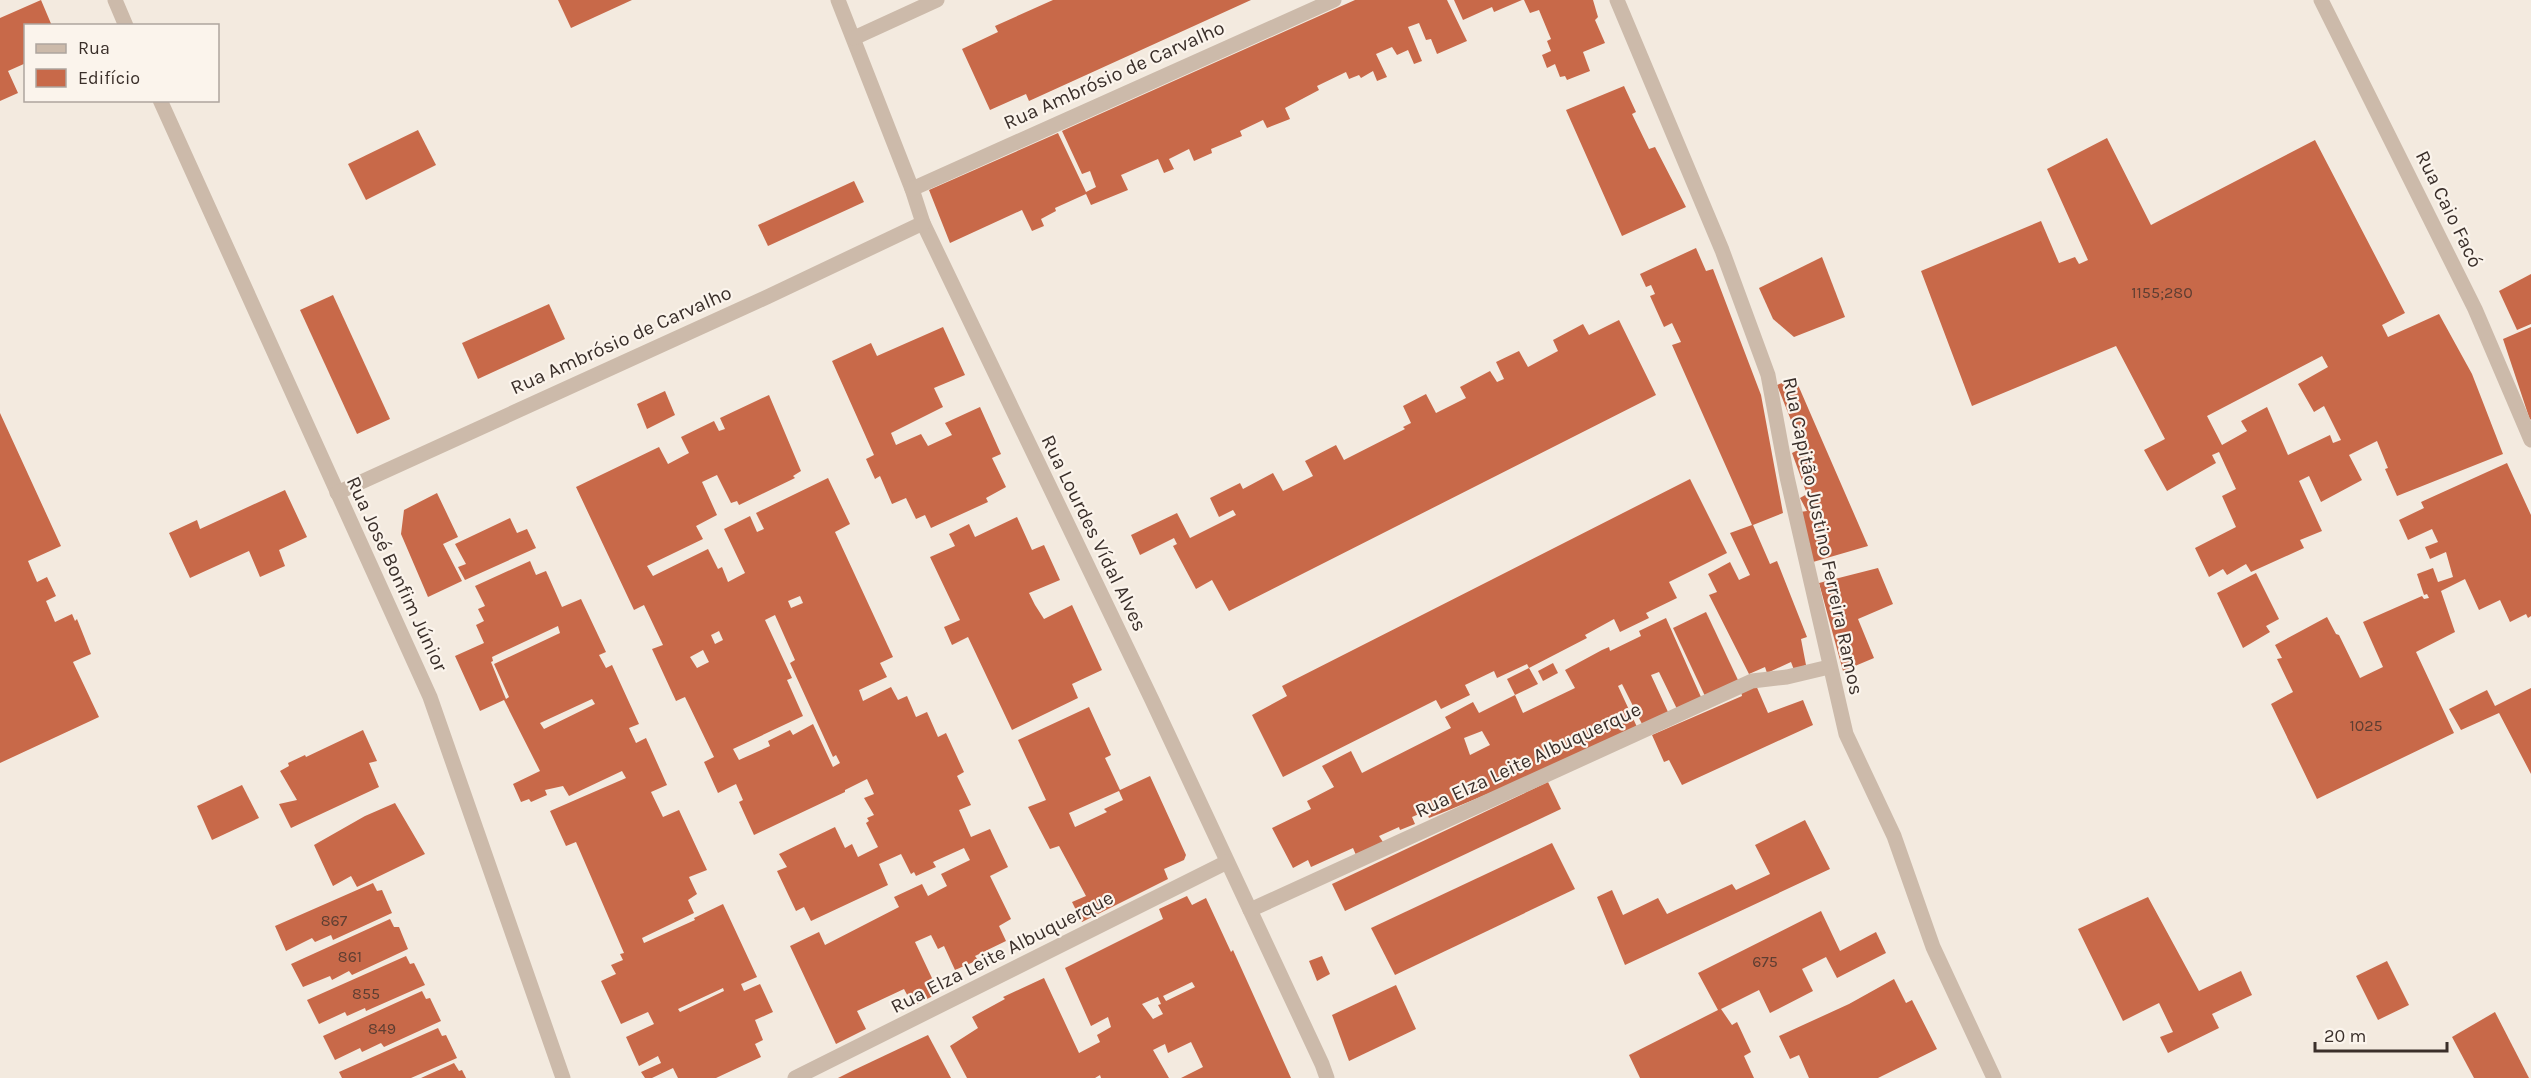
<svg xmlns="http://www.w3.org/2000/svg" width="2531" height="1078" font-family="Karla,sans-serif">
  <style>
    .building { fill: #c86949; fill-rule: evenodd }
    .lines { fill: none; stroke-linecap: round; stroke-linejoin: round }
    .minor { stroke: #ccbaaa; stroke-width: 15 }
    .labels { text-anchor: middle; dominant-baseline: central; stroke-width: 4.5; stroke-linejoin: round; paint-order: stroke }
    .number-label { font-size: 16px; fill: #5e3e32 }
    .street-label { font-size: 20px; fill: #3a2f2a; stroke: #fbf4ec }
  </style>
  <rect width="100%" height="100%" fill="#f3eadf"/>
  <g class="building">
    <path d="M 41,0 L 52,26 L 26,26 L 26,63 L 8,71 L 18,93 L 0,101 L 0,18 Z"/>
    <path d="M 558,0 L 632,0 L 571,28 Z"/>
    <path d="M 1053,0 L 1251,0 L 1029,101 L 1026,94 L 990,110 L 962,49 L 998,32 L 995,26 Z"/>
    <path d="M 1355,0 L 1447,0 L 1467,41 L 1437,54 L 1431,39 L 1426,40 L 1419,23 L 1408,27 L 1422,61 L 1414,64 L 1408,50 L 1397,55 L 1392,47 L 1376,54 L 1387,77 L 1377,81 L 1373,71 L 1361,78 L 1359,75 L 1349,79 L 1346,72 L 1317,86 L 1319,90 L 1285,108 L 1290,119 L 1267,128 L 1263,120 L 1240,131 L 1242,136 L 1211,149 L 1212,153 L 1194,161 L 1189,149 L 1169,159 L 1174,169 L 1164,173 L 1158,159 L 1121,175 L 1128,190 L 1091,205 L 1086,194 L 1055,208 L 1056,211 L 1041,219 L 1044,226 L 1032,231 L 1022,210 L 950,243 L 929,190 L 1058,133 L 1086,192 L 1096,187 L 1090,171 L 1082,174 L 1062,131 Z"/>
    <path d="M 1454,0 L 1522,0 L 1494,12 L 1492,7 L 1463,20 Z"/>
    <path d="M 1524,0 L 1593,0 L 1598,17 L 1595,20 L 1605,43 L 1583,52 L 1590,71 L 1567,80 L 1565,76 L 1560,77 L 1555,64 L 1547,68 L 1542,55 L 1551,51 L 1547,41 L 1551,39 L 1539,10 L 1530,13 Z"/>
    <path d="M 1624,86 L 1636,112 L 1632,114 L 1649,149 L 1655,147 L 1686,207 L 1622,236 L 1566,110 Z"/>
    <path d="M 418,130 L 436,165 L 366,200 L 348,164 Z"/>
    <path d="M 2107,138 L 2151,225 L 2315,140 L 2405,313 L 2382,325 L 2388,337 L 2439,314 L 2472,374 L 2503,454 L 2397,496 L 2385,469 L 2388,468 L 2377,441 L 2349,455 L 2362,480 L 2321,502 L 2309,476 L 2299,481 L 2322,531 L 2300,540 L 2304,548 L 2251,572 L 2246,564 L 2227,575 L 2223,569 L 2209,577 L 2195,548 L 2236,527 L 2222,496 L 2236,489 L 2219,452 L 2212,455 L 2216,463 L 2167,491 L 2144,450 L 2165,439 L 2116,346 L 1972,406 L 1921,271 L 2041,221 L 2059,263 L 2075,257 L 2079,264 L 2088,260 L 2047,169 ZM 2322,356 L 2328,367 L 2298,384 L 2314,412 L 2324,406 L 2341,440 L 2333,443 L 2330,435 L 2288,455 L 2267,407 L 2241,421 L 2247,431 L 2222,445 L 2207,416 Z"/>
    <path d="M 854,181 L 864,202 L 768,246 L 758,225 Z"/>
    <path d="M 1696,248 L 1706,271 L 1713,269 L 1761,395 L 1783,513 L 1753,525 L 1770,564 L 1777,561 L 1807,637 L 1801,639 L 1806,665 L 1794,670 L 1791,662 L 1767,673 L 1765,667 L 1749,674 L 1709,595 L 1717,592 L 1708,574 L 1730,562 L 1739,580 L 1750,575 L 1730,533 L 1752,525 L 1672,345 L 1681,342 L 1672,323 L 1664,327 L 1650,296 L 1655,294 L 1651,285 L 1646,287 L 1640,274 Z"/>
    <path d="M 1822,257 L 1845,317 L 1794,337 L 1773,319 L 1759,288 Z"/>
    <path d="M 2531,274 L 2531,324 L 2517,330 L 2499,291 Z"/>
    <path d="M 333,295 L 390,419 L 357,434 L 300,310 Z"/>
    <path d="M 549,304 L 565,339 L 478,379 L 462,343 Z"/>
    <path d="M 1619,320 L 1656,395 L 1229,611 L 1212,580 L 1196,589 L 1173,546 L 1177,544 L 1174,538 L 1140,555 L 1131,535 L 1177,513 L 1190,538 L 1236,515 L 1233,510 L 1219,517 L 1210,498 L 1240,483 L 1243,489 L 1273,473 L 1283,491 L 1313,476 L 1305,461 L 1336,445 L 1344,460 L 1405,429 L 1403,427 L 1411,423 L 1403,406 L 1426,394 L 1436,413 L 1466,398 L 1460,387 L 1490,371 L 1497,382 L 1504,379 L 1496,362 L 1519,351 L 1528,367 L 1558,351 L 1553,340 L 1583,324 L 1589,335 Z"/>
    <path d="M 943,327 L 965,375 L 934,388 L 943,407 L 891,433 L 896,445 L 921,434 L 928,446 L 952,435 L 945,423 L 980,407 L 1001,454 L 992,458 L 1006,487 L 986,498 L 988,502 L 931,528 L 925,515 L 916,519 L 906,498 L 892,504 L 880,476 L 875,479 L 866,459 L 874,455 L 832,361 L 871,343 L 877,356 Z"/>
    <path d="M 2531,327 L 2531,419 L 2530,420 L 2503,339 Z"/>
    <path d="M 1795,378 L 1868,546 L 1813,562 L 1800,512 L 1807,511 L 1800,498 L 1807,494 L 1792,453 L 1802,448 L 1777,385 Z"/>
    <path d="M 665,391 L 675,415 L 647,429 L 637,404 Z"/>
    <path d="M 769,395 L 801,471 L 793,476 L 795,478 L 739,505 L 737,501 L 731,503 L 717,475 L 702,482 L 717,515 L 696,526 L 703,539 L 647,566 L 653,576 L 708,549 L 718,569 L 722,567 L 728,582 L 745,573 L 724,529 L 750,516 L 757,532 L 764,529 L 756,513 L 828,478 L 850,524 L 835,532 L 893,657 L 880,663 L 887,677 L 859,690 L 863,701 L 891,687 L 898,700 L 907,696 L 916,717 L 927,712 L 938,737 L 946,733 L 964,772 L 957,776 L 971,805 L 959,810 L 971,837 L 990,829 L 1008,867 L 990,876 L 1011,919 L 999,926 L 1006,941 L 975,956 L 978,960 L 955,970 L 944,946 L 938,949 L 931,935 L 915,942 L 939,993 L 913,1006 L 904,989 L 857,1011 L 866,1029 L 836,1044 L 790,946 L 819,932 L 825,945 L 899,907 L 894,897 L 922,884 L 928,896 L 947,886 L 941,874 L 970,860 L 964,848 L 933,862 L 936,867 L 916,876 L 914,872 L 911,874 L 901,854 L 879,864 L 888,885 L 811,921 L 804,907 L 796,911 L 777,871 L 787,867 L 779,854 L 835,827 L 845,848 L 852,844 L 858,857 L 878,847 L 866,823 L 869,821 L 867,818 L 874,815 L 864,798 L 874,794 L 867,779 L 845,790 L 845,792 L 754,835 L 739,802 L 743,800 L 736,784 L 718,793 L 704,762 L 714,757 L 685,697 L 676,701 L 652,649 L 663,645 L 644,605 L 634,610 L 576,487 L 659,447 L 668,464 L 689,453 L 681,437 L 714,421 L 719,431 L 725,429 L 720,418 ZM 800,596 L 803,603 L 791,608 L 788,601 ZM 775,615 L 795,660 L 790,663 L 833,757 L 836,755 L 840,763 L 833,767 L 813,724 L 793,735 L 790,730 L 768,741 L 770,746 L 739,760 L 733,749 L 803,716 L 787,680 L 792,678 L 765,620 ZM 719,631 L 723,640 L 715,644 L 711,635 ZM 703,650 L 709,662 L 697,668 L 690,657 Z"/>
    <path d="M 0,413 L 61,546 L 28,561 L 37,582 L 47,577 L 56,596 L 46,601 L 55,622 L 72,614 L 75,621 L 77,619 L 91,654 L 73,662 L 99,717 L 0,763 Z"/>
    <path d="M 2507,463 L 2531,515 L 2531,616 L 2528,618 L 2526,614 L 2510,622 L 2500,600 L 2479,610 L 2465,579 L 2441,591 L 2455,632 L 2416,652 L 2454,733 L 2317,799 L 2271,704 L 2293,692 L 2277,659 L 2282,658 L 2275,645 L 2327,617 L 2336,634 L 2339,635 L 2360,678 L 2383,667 L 2363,622 L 2422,596 L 2424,599 L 2429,598 L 2427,594 L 2424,595 L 2417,574 L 2433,568 L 2438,582 L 2453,577 L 2446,552 L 2430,559 L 2425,547 L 2438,542 L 2432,529 L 2408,540 L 2399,520 L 2424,508 L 2421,502 Z"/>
    <path d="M 1690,479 L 1727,553 L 1669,582 L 1677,598 L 1646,613 L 1649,618 L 1620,632 L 1614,619 L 1585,635 L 1587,638 L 1529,668 L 1527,664 L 1497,678 L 1494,671 L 1465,685 L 1470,695 L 1441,709 L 1436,700 L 1283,777 L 1252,715 L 1287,696 L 1282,686 Z"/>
    <path d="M 285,490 L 307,537 L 279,550 L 285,566 L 260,577 L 249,551 L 190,578 L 169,533 L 197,520 L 200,529 Z"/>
    <path d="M 437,493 L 458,537 L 443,544 L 462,581 L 428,597 L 401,534 L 404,510 Z"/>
    <path d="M 1017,517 L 1032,550 L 1044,545 L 1060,580 L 1029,593 L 1035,605 L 1044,619 L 1072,605 L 1102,670 L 1072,684 L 1078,698 L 1012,730 L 968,637 L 952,645 L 944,627 L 960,620 L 930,557 L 955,546 L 949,534 L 969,524 L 975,537 Z"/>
    <path d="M 510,518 L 517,533 L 527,529 L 536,548 L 465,580 L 458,567 L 466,564 L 455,544 Z"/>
    <path d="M 530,561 L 536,575 L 546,571 L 562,607 L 581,599 L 606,652 L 599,655 L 606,668 L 612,665 L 639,724 L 629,728 L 636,743 L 646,738 L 667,785 L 651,792 L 663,817 L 679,810 L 707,870 L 689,877 L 697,894 L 688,900 L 694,913 L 642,938 L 644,943 L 695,920 L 694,918 L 723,904 L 757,977 L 741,984 L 744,991 L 760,984 L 773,1012 L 755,1020 L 763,1040 L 755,1044 L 761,1057 L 716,1078 L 678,1078 L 673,1068 L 652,1078 L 645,1078 L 641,1072 L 661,1063 L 658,1056 L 639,1066 L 626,1037 L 654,1024 L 648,1012 L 621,1024 L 601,981 L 616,974 L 611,965 L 623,960 L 620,954 L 624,953 L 576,842 L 566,846 L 550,811 L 626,778 L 622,771 L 569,796 L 563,786 L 545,790 L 547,795 L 531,802 L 529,799 L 521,802 L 513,784 L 540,771 L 504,700 L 480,711 L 455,656 L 484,643 L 476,625 L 484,621 L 478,609 L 485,606 L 475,586 ZM 558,626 L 560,633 L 494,664 L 509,697 L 506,699 L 491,662 L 493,661 L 492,657 ZM 592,699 L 595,704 L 544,729 L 540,723 ZM 723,988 L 724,991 L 680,1012 L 678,1009 Z"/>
    <path d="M 1878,568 L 1893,604 L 1858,619 L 1874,658 L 1843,671 L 1819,583 Z"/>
    <path d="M 2256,573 L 2279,619 L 2266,626 L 2270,632 L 2243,648 L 2217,593 Z"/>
    <path d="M 1706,612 L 1738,680 L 1705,696 L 1673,628 Z"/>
    <path d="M 1666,618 L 1701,697 L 1677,709 L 1659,672 L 1651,675 L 1668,712 L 1642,724 L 1622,684 L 1618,686 L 1637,727 L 1548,769 L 1449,810 L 1429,818 L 1426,811 L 1412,817 L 1415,824 L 1400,830 L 1399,827 L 1379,836 L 1383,842 L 1356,855 L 1353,848 L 1311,867 L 1308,860 L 1293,868 L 1272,828 L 1311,809 L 1307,801 L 1334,787 L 1322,766 L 1351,751 L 1362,773 L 1451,728 L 1445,717 L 1473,702 L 1479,713 L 1515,695 L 1523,713 L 1575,688 L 1565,670 L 1602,650 L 1609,647 L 1610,651 L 1641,636 L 1639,631 ZM 1482,731 L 1490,745 L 1470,755 L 1464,738 Z"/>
    <path d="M 1553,663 L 1558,673 L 1543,681 L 1538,671 Z"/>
    <path d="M 1529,668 L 1538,684 L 1515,695 L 1507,679 Z"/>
    <path d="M 1755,683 L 1768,713 L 1803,700 L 1813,725 L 1682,785 L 1669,760 L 1664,762 L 1652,735 L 1742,696 L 1741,691 Z"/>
    <path d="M 2531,688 L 2531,774 L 2499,713 L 2461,730 L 2449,709 L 2487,690 L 2495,706 Z"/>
    <path d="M 1089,707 L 1111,755 L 1105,758 L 1120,790 L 1150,776 L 1186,855 L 1184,860 L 1164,869 L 1168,879 L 1082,922 L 1072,902 L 1086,896 L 1059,846 L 1050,849 L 1028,807 L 1046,800 L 1018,740 ZM 1119,791 L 1123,800 L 1104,809 L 1107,812 L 1075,827 L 1069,813 Z"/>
    <path d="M 363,730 L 377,761 L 369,763 L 379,787 L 291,828 L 279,804 L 297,800 L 280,771 L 289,766 L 288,763 L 305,755 L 306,757 Z"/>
    <path d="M 1548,782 L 1561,809 L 1345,911 L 1332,884 Z"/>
    <path d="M 242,785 L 259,818 L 212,840 L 197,806 Z"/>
    <path d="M 395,803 L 425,854 L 357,887 L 351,876 L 333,886 L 314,845 L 365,816 Z"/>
    <path d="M 1805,820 L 1830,869 L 1625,965 L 1597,897 L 1612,890 L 1623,915 L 1658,898 L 1667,914 L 1732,884 L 1736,890 L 1770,874 L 1755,845 Z"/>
    <path d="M 1552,843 L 1575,889 L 1395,975 L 1371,928 Z"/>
    <path d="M 373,883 L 377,891 L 382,890 L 392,913 L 333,940 L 331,935 L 315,942 L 312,938 L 286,951 L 275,926 Z"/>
    <path d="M 1187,896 L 1192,905 L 1206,898 L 1231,952 L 1233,950 L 1291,1078 L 1181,1078 L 1203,1067 L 1191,1042 L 1168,1053 L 1165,1044 L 1153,1050 L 1169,1078 L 1101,1078 L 1100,1075 L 1095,1078 L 967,1078 L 950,1046 L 978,1028 L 972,1017 L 1005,999 L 1003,997 L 1044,978 L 1079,1053 L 1100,1042 L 1097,1035 L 1111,1027 L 1108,1017 L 1091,1026 L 1065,968 L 1163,919 L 1159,909 ZM 1192,982 L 1195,987 L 1166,1001 L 1163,996 ZM 1158,997 L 1161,1004 L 1158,1005 L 1163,1014 L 1153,1019 L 1142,1004 Z"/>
    <path d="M 2148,897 L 2199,991 L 2241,971 L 2252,995 L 2212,1014 L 2219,1028 L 2168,1053 L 2160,1037 L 2173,1032 L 2159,1003 L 2123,1021 L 2078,929 Z"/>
    <path d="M 1821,911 L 1840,951 L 1876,932 L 1886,953 L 1837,978 L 1826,957 L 1802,969 L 1813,991 L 1770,1013 L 1759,990 L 1721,1009 L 1732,1025 L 1737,1022 L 1751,1052 L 1744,1056 L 1754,1078 L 1640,1078 L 1629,1055 L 1718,1010 L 1698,973 Z"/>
    <path d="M 390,919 L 394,927 L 399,927 L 408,949 L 352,975 L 349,971 L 332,980 L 330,976 L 303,987 L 291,964 Z"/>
    <path d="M 406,956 L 410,964 L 414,963 L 425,985 L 366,1011 L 365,1008 L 347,1016 L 345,1012 L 319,1024 L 307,1000 Z"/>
    <path d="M 1322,956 L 1330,974 L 1317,981 L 1309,961 Z"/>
    <path d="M 2387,961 L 2409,1005 L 2378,1020 L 2356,976 Z"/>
    <path d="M 1894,979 L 1906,1003 L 1912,1000 L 1937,1049 L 1878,1078 L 1809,1078 L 1799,1055 L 1790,1059 L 1779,1036 L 1849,1004 Z"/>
    <path d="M 1396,985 L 1416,1029 L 1349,1061 L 1332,1015 Z"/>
    <path d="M 422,991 L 426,999 L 430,998 L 441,1021 L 384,1047 L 381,1043 L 362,1052 L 360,1048 L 335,1060 L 323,1036 Z"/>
    <path d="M 2495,1012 L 2529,1078 L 2474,1078 L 2452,1037 Z"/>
    <path d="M 438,1028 L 442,1036 L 446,1035 L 457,1058 L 411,1078 L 342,1078 L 339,1072 Z"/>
    <path d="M 928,1035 L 951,1078 L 838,1078 L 854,1070 Z"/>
    <path d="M 454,1063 L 459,1071 L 462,1070 L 466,1078 L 421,1078 Z"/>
  </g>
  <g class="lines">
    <g class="minor">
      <path d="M 115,0 L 126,26"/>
      <path d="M 838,0 L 912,189 L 923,223 L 1152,700 L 1322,1064 L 1327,1078"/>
      <path d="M 1617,0 L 1722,250 L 1768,375 L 1787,477 L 1846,734 L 1894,836 L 1933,947 L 1994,1078"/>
      <path d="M 2321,0 L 2475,309 L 2531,440"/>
      <path d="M 854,38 L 937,0"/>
      <path d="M 160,100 L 430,697 L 563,1078"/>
      <path d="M 912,189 L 1334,0"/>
      <path d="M 337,493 L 767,297 L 923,223"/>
      <path d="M 1250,910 L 1752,681 L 1787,677 L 1829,667"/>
      <path d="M 795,1078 L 1227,862"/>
    </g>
  </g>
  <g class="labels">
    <g class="number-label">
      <text x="2162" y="292">1155;280</text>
      <text x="2366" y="725">1025</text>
      <text x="334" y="920">867</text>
      <text x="350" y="956">861</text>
      <text x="1765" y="961">675</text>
      <text x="366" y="993">855</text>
      <text x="382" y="1028">849</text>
    </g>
    <g class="street-label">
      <text transform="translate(1114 75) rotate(-24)">Rua Ambrósio de Carvalho</text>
      <text transform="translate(2449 209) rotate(64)">Rua Caio Facó</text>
      <text transform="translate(621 340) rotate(-24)">Rua Ambrósio de Carvalho</text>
      <text transform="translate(1094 533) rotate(64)">Rua Lourdes Vídal Alves</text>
      <text transform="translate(1823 536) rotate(78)">Rua Capitão Justino Ferreira Ramos</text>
      <text transform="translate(397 574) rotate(65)">Rua José Bonfim Júnior</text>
      <text transform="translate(1528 760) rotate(-25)">Rua Elza Leite Albuquerque</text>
      <text transform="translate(1002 952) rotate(-27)">Rua Elza Leite Albuquerque</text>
    </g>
  </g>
  <rect x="24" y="24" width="195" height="78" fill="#fbf4ec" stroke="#aea59e" stroke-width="1.5"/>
  <rect x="36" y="44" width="30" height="9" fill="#ccbaaa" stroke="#aea59e" stroke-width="1.5"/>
  <text x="78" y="54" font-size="18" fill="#3a2f2a">Rua</text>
  <rect x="36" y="69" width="30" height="18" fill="#c86949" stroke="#aea59e" stroke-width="1.5"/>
  <text x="78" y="84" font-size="18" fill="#3a2f2a">Edifício</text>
  <path d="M2315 1042v9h132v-9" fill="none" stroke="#3a2f2a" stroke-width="3"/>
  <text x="2324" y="1042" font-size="18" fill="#3a2f2a" stroke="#fbf4ec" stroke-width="4.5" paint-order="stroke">20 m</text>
</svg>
